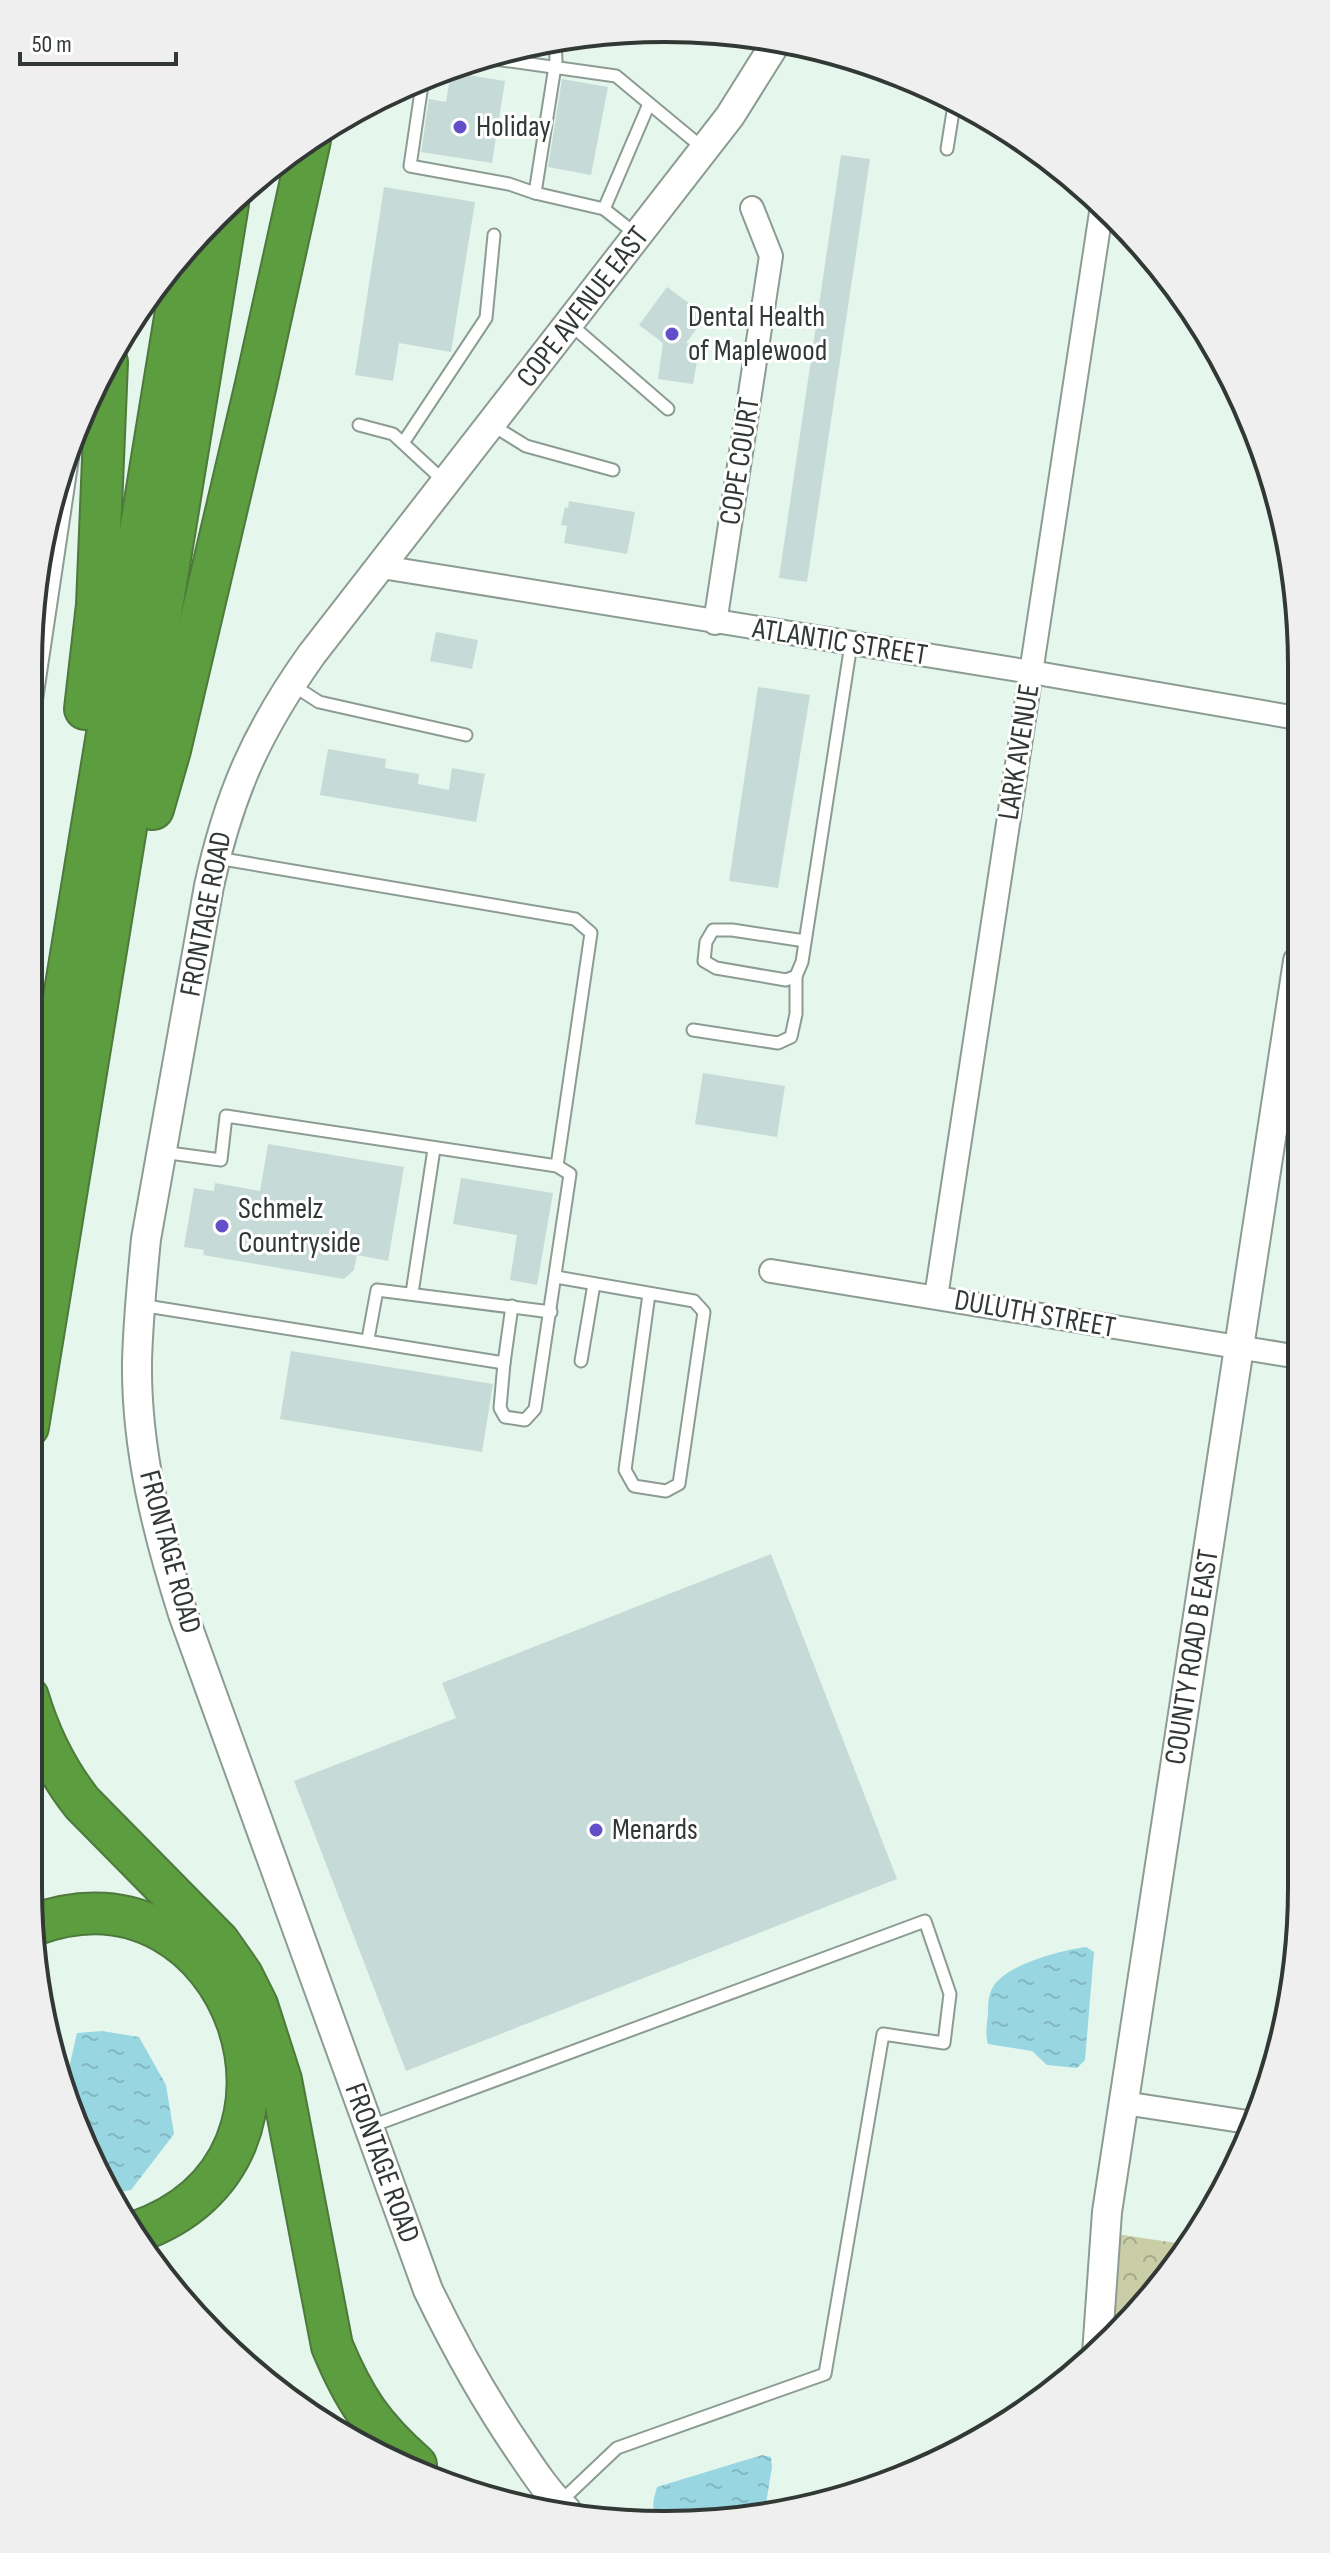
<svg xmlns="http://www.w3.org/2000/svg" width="1330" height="2553" font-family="'Sofia Sans Condensed',sans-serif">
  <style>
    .park { fill: url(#park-crowns) }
    .water { fill: url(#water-ripples) }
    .building { fill: #c6dbd8 }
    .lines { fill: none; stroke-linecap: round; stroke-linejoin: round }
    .service-casing { stroke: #8c9c93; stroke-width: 15 }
    .minor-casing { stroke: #8c9c93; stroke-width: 26 }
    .tertiary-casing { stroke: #8c9c93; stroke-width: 32 }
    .motorway-casing { stroke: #4d7a3c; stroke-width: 44 }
    .service { stroke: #fff; stroke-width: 11 }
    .minor { stroke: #fff; stroke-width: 22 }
    .tertiary { stroke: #fff; stroke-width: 28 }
    .motorway { stroke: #5c9d3f; stroke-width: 40 }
    .poi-dot { fill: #6350c9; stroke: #fff; stroke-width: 3 }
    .labels { text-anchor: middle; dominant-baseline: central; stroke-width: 6; stroke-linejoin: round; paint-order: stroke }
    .poi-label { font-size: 30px; fill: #323835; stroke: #fff; text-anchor: start }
    .street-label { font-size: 30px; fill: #323835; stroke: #fff }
    .rim { fill: none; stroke: #323835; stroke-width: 4 }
  </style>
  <defs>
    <pattern id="park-crowns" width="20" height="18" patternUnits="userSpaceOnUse" patternTransform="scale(2)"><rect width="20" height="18" fill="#cacea7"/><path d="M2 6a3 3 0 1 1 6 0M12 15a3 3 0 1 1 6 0" fill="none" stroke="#a5a889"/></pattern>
    <pattern id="water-ripples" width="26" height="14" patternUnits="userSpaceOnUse" patternTransform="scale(2)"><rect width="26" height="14" fill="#98d6e2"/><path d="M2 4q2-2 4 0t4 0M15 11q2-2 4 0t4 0" fill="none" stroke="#83b8c2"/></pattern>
  </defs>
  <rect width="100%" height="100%" fill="#e5f6ed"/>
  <path class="park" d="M 1116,2234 L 1183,2244 L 1115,2339 L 1098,2353 Z"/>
  <g class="water">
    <path d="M 1086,1947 L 1094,1952 L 1085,2060 L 1077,2068 L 1047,2065 L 1032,2051 L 988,2044 C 985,2034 987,2024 988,2014 C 988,2006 988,1996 992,1989 C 1003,1965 1062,1950 1086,1947 Z"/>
    <path d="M 102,2031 L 139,2037 L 166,2085 L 174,2134 L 131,2190 L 115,2193 L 63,2095 L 77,2033 Z"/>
    <path d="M 762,2455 L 771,2457 L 772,2467 L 765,2510 L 707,2524 L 660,2519 C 649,2510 654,2498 657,2487 Z"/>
  </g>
  <g class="building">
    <path d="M 451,72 L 505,81 L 492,163 L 421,152 L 429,99 L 446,102 Z"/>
    <path d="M 562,79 L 608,87 L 591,175 L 548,167 Z"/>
    <path d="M 841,155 L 870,159 L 807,582 L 779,578 Z"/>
    <path d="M 384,187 L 475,202 L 451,352 L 399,343 L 393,381 L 355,375 Z"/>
    <path d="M 667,287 L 706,316 L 686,343 L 700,345 L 693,384 L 658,379 L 663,343 L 639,325 Z"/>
    <path d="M 569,501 L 635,512 L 627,554 L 564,543 L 567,526 L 561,525 L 565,507 L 568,508 Z"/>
    <path d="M 436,632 L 478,640 L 472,669 L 430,661 Z"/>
    <path d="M 758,687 L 810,695 L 778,888 L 729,881 Z"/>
    <path d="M 328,749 L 386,759 L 385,768 L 419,774 L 418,784 L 449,790 L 452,768 L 485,774 L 476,822 L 320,795 Z"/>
    <path d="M 703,1073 L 785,1086 L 777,1137 L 695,1124 Z"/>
    <path d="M 268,1144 L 404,1167 L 388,1261 L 357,1255 L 354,1270 L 344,1279 L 203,1255 L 204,1250 L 184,1247 L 194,1188 L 214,1191 L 215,1183 L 260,1191 Z"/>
    <path d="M 461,1178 L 553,1193 L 537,1285 L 510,1280 L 517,1235 L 453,1224 Z"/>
    <path d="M 291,1351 L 493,1384 L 482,1452 L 280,1419 Z"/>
    <path d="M 771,1554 L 897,1879 L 406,2071 L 294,1781 L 456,1718 L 442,1683 Z"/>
  </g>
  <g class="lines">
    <g class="service-casing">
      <g id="service">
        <path d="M 555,40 L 556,60 L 535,193 L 604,209 L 637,235"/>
        <path d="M 481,57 L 616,76 L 704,149"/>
        <path d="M 423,78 L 410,166 L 509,184 L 535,193"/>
        <path d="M 947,149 L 955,99"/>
        <path d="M 604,209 L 649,104"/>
        <path d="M 570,324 L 668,409"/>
        <path d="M 359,425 L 393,434 L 446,483"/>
        <path d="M 492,425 L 526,446 L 613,470"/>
        <path d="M 403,443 L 486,318 L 494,235"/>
        <path d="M 291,684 L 319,702 L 466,735"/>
        <path d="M 217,858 L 575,919 L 591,933 L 557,1166"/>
        <path d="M 805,941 L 732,930 L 713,930 L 706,942 L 704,961 L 716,968 L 786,980 L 796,976 L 802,962 L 851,644"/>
        <path d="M 693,1030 L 778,1043 L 791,1037 L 796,1014 L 796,976"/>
        <path d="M 556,1277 L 694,1301 L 704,1312 L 679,1484 L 666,1491 L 634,1486 L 625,1470 L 649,1294"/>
        <path d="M 412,1293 L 434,1149"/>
        <path d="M 140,1305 L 504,1363 L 500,1408 L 505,1417 L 525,1420 L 535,1409 L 570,1174 L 557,1166 L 226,1116 L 221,1160 L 162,1152"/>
        <path d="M 368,1339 L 377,1290 L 551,1312"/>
        <path d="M 581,1361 L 594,1284"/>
        <path d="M 504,1363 L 512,1306"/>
        <path d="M 369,2127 L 925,1921 L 950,1994 L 944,2043 L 883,2034 L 825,2374 L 617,2448 L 559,2503"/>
      </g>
    </g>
    <g class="minor-casing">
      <g id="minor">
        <path d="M 382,567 L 1031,672 L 1297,718"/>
        <path d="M 715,623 L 771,256 L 752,208"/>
        <path d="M 29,713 L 68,451"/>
        <path d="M 771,1271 L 1299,1357"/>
        <path d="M 936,1297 L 1102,206"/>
        <path d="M 1124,2103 L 1254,2123"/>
      </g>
    </g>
    <g class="tertiary-casing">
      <g id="tertiary">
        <path d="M 1097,2354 L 1107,2212 L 1298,961"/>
        <path d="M 566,2510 C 548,2493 534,2472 520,2451 C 485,2400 455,2346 428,2290 L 183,1614 C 157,1532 136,1448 137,1362 C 138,1321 142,1280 146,1239 L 209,886 C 229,794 257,731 312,654 L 730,116 L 777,41"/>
      </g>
    </g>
    <g class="motorway-casing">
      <g id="motorway">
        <path d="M 85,709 L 97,605 L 107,362"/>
        <path d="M 153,809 L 170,750 L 256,384 L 310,140"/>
        <path d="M 29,1212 L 186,250"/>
        <path d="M 28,1427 L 228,204"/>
        <path d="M 28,1697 C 40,1737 56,1770 82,1803 L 219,1942 L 242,1975 L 257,2005 L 281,2080 L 332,2346 C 354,2399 373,2427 416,2465"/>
        <path d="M 34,1925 C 233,1850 344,2160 136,2232"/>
      </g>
    </g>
    <use href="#service" class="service"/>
    <use href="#minor" class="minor"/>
    <use href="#tertiary" class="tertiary"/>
    <use href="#motorway" class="motorway"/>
  </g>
  <g class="poi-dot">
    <circle cx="460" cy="127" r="8"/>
    <circle cx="672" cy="334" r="8"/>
    <circle cx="222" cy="1226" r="8"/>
    <circle cx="596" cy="1830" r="8"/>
  </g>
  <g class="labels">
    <g class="poi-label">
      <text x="476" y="127">Holiday</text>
      <text x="688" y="317">Dental Health<tspan x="688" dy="34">of Maplewood</tspan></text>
      <text x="238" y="1209">Schmelz<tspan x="238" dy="34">Countryside</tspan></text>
      <text x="612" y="1830">Menards</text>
    </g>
    <g class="street-label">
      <text transform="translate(583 307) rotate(-52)">COPE AVENUE EAST</text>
      <text transform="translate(740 461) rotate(-81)">COPE COURT</text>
      <text transform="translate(840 642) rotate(9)">ATLANTIC STREET</text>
      <text transform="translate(1019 752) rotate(-81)">LARK AVENUE</text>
      <text transform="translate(206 914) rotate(-79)">FRONTAGE ROAD</text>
      <text transform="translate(1035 1314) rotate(10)">DULUTH STREET</text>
      <text transform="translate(170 1552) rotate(75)">FRONTAGE ROAD</text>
      <text transform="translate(1192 1657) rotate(-81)">COUNTY ROAD B EAST</text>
      <text transform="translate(382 2163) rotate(70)">FRONTAGE ROAD</text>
    </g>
  </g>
  <path d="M0 0H1330V2553H0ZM665 42H665A623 623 0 0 1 1288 665V1888A623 623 0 0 1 665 2511H665A623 623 0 0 1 42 1888V665A623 623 0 0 1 665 42Z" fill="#efefef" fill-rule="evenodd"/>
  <path class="rim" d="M665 42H665A623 623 0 0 1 1288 665V1888A623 623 0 0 1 665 2511H665A623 623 0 0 1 42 1888V665A623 623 0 0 1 665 42Z"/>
  <path d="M20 52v12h156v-12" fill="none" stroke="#323835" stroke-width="4"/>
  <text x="32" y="52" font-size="24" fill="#323835" stroke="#ffffff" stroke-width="6" paint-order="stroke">50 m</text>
</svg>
